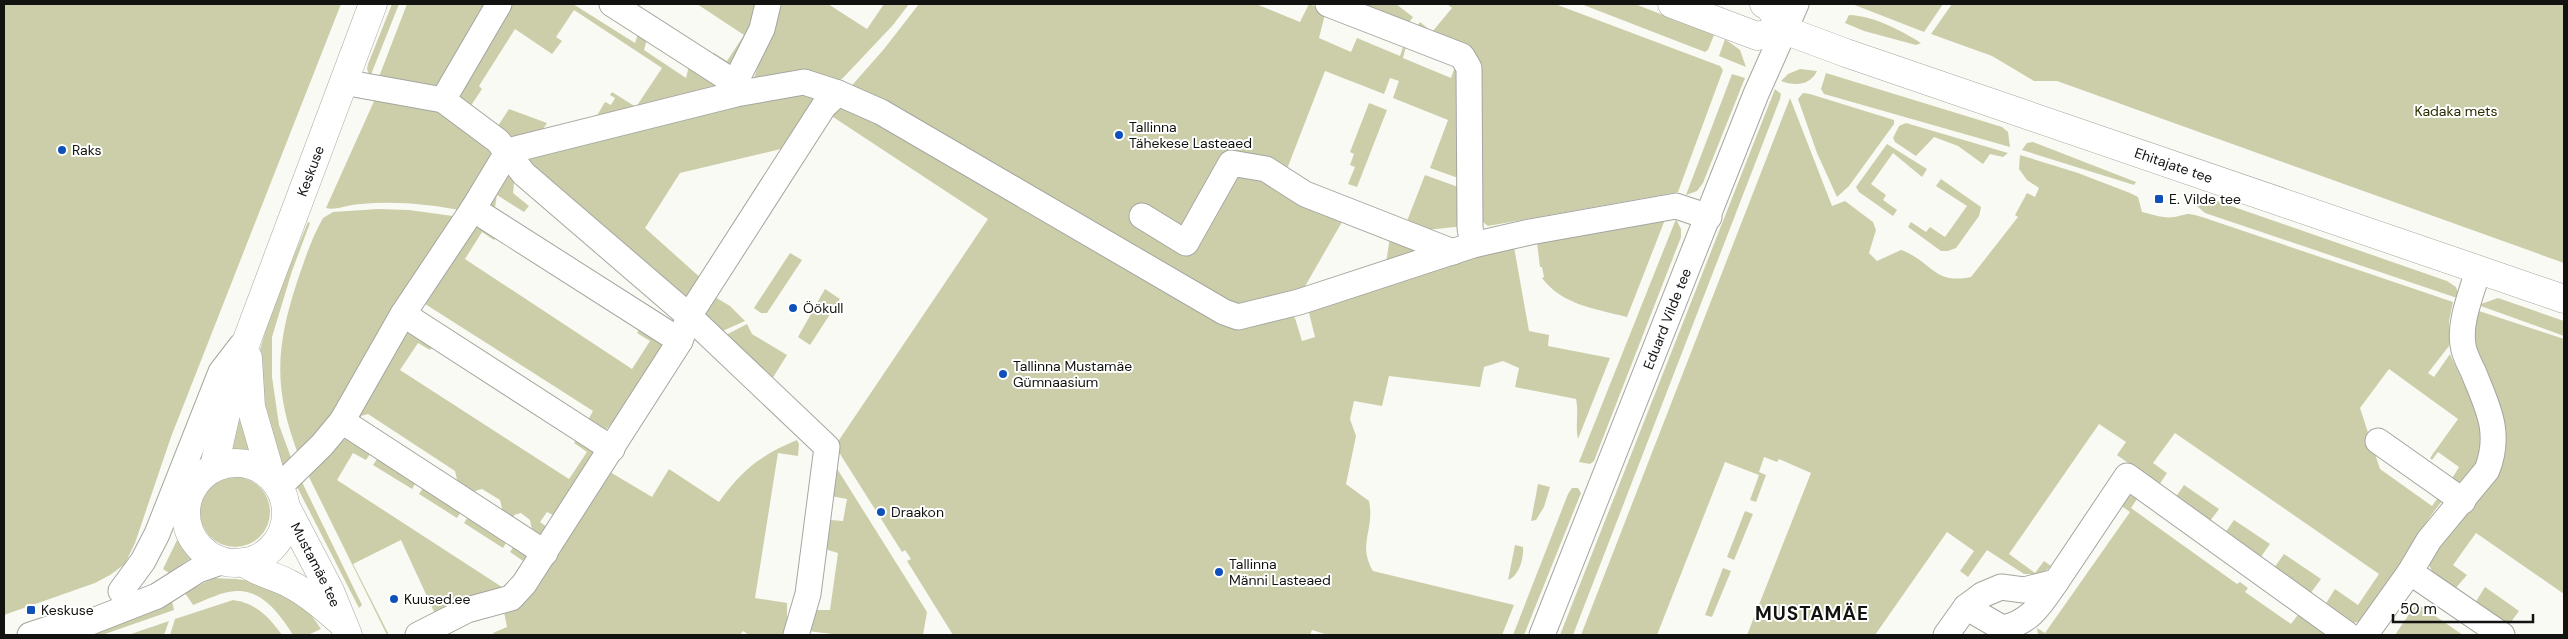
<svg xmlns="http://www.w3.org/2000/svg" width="2568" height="639" font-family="'DM Sans',sans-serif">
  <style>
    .green { fill: #ccceaa }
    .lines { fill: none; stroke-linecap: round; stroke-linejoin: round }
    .minor-casing { stroke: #a5a6a0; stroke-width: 27 }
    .major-casing { stroke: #a5a6a0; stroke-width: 29 }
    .minor { stroke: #fff; stroke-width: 25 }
    .major { stroke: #fff; stroke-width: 28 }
    .poi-dot { fill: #0f50bb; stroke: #fffffe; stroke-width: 2 }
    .labels { text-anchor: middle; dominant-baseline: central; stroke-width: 4; stroke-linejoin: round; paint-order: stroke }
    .park-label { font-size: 14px; fill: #2c2c00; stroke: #fffffe }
    .poi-label { font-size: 14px; fill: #121210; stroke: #fffffe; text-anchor: start }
    .street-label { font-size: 14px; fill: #121210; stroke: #fffffe }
    .district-label { font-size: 19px; font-weight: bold; letter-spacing: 1px; fill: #121210; stroke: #fffffe }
  </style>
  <rect width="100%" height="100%" fill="#fafaf4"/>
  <g class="green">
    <path d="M 4,4 L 341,4 L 171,437 L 135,543 L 125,564 L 110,575 L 95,583 L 4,615 Z"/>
    <path d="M 392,4 L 399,4 L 370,77 L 367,69 L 368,64 Z"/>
    <path d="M 407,4 L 487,4 L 437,87 L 377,82 Z"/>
    <path d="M 504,4 L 573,4 L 635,43 L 639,31 L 648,36 L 644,50 L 686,78 L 690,62 L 725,85 L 722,91 L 595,119 L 605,102 L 611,105 L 615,98 L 610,95 L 612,92 L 636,107 L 662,68 L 574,10 L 556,37 L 562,41 L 552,54 L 515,29 L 479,86 L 482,89 L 468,110 L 459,103 L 456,89 Z"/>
    <path d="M 697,4 L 756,4 L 743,45 L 728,67 L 711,58 L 714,53 L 727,61 L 744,35 Z"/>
    <path d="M 777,4 L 828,4 L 867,29 L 884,4 L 909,4 L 893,25 L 842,79 L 835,82 L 752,85 Z"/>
    <path d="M 919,4 L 1256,4 L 1300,22 L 1309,4 L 1326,10 L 1319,38 L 1351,52 L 1357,38 L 1400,56 L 1405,41 L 1407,42 L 1403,58 L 1451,78 L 1457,61 L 1458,178 L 1430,168 L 1448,120 L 1393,98 L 1399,81 L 1390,78 L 1384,94 L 1325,71 L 1280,187 L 1346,215 L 1300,295 L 1246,312 L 847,91 L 884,49 Z"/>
    <path d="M 1366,4 L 1396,4 L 1413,17 L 1406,27 L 1361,10 Z"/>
    <path d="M 1447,4 L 1555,4 L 1720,66 L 1723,70 L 1678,192 L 1488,226 L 1483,222 L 1478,223 L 1474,75 L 1414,31 L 1420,22 L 1432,32 L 1452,8 Z"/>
    <path d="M 1581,4 L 1635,4 L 1714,35 L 1708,50 L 1705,52 Z"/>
    <path d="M 1852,4 L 1943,4 L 1924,32 Z"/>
    <path d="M 1952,4 L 2564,4 L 2564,263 L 2057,81 L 2034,81 L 1992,56 L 1931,34 Z"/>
    <path d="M 1849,15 C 1874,16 1900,30 1921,43 L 1916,45 L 1864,31 L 1845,23 Z"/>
    <path d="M 1725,39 L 1740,50 L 1746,67 L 1719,56 Z"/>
    <path d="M 1800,69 L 1817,71 C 1810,86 1794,86 1781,81 L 1788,74 Z"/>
    <path d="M 1826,73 L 2002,127 L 2008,132 L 2010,147 L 1824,94 L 1821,89 Z"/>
    <path d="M 1732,74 L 1745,78 L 1703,183 L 1697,191 L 1686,195 Z"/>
    <path d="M 803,86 L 819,101 L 785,148 L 680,173 L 645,228 L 703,280 L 688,306 L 529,167 L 527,153 Z"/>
    <path d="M 1775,89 L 1781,94 L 1780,99 L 1573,635 L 1560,635 Z"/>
    <path d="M 1803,93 L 1810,94 L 1894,120 L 1894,124 L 1849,186 L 1837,197 L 1817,153 L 1798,99 Z"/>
    <path d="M 1790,98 L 1832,206 L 1845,201 L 1873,222 L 1876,230 L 1869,253 L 1877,261 L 1901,250 C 1932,261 1933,285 1971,277 L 2018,217 L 2015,215 L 2027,193 L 2035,197 L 2039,188 L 2027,180 L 2019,169 L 2020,155 L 2078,173 L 2130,193 L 2138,197 L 2142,212 C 2151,214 2164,219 2174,217 C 2190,214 2185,212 2202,217 L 2453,302 L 2449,321 L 2449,346 L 2428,373 L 2434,377 L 2450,354 C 2463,384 2491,425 2478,459 C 2474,468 2465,476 2459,483 L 2451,480 L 2459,467 L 2438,452 L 2432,460 L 2430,458 L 2458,419 L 2389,369 L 2360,408 L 2380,469 L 2432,506 L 2440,495 L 2443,500 C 2411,538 2393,587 2359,622 L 2352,623 L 2325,605 L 2335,589 L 2358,605 L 2379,574 L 2175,433 L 2153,463 L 2167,473 L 2159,485 L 2117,455 L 2126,442 L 2099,424 L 2009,554 L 2035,573 L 2044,561 L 2051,566 L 2043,574 L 2024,574 L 1987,550 L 1968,577 L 1960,571 L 1974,551 L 1947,532 L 1875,635 L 1747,635 L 1811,473 L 1779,459 L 1777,462 L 1764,457 L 1759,472 L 1766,475 L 1756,502 L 1750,500 L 1759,475 L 1725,462 L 1657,635 L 1581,635 Z"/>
    <path d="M 375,99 L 433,109 L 485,145 L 492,155 L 463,211 C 430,204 394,201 361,204 C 350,204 335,211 326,208 Z"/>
    <path d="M 839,100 L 1214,314 L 1290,313 L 1295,318 L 1302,341 L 1315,337 L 1309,313 L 1312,303 L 1468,253 L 1514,247 L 1529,331 L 1549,335 L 1548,346 L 1610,358 L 1578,439 C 1575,425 1579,413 1576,399 L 1515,387 L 1519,368 L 1503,361 L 1484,367 L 1480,387 L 1389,376 L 1382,406 L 1354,401 L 1350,419 L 1356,436 L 1346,484 L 1369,501 C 1375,530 1357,544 1373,571 L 1514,605 L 1502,635 L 1328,635 L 1312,630 L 1310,635 L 953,635 L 907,561 L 911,559 L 905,550 L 902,552 L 835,446 L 988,219 L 830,115 Z"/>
    <path d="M 1369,103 L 1387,110 L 1357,187 L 1348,184 L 1355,167 L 1350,165 L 1354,154 L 1350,152 Z"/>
    <path d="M 509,109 L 547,123 L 540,134 L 513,139 L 496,129 Z"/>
    <path d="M 1906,123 L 2008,153 L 2003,157 L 1990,154 L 1983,164 L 1958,146 L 1934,137 L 1916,156 L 1895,142 L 1893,138 L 1899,126 Z"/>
    <path d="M 2033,142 L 2136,182 L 2134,185 L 2022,150 L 2027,143 Z"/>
    <path d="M 1887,144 L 1927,169 L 1922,177 L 1893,153 L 1871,184 L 1886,195 L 1883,200 L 1897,210 L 1893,216 L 1859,192 L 1856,187 Z"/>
    <path d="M 515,174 L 513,193 L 529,206 L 524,212 L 497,195 L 494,213 L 491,211 L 487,198 L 504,175 Z"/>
    <path d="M 1425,175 L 1461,188 L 1464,226 L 1427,230 L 1407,221 Z"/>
    <path d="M 1941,179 L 1981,207 L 1979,216 L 1956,248 L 1948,251 L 1941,251 L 1908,227 L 1911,222 L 1926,232 L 1930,227 L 1945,237 L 1967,206 L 1936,186 Z"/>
    <path d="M 2190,200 L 2217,201 L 2447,281 L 2456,287 L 2460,299 L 2205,213 Z"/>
    <path d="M 378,209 L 409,210 L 460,217 L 332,426 L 300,459 C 273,390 275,348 298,279 C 305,259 312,237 323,218 L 333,212 Z"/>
    <path d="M 1666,217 L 1627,317 C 1596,309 1562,305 1542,278 L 1544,277 L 1542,267 L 1540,267 L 1537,243 Z"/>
    <path d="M 1676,219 L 1681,229 L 1681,237 L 1594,461 L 1590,464 L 1579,462 Z"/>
    <path d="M 308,222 L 310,223 L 292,271 L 272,337 L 272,377 L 279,425 L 293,463 L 283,466 L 266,435 L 258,356 L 273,306 Z"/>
    <path d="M 472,222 L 499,233 L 494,240 L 482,232 L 465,259 L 632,369 L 650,341 L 637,333 L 642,325 L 665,340 L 651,378 L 604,432 L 587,422 L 593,411 L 422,302 Z"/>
    <path d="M 1390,237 L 1433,253 L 1385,269 Z"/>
    <path d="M 790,253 L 802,260 L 767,313 L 761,313 L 754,308 Z"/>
    <path d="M 825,289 L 840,299 L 810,345 L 798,337 Z"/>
    <path d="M 715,297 L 730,306 L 745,321 L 718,333 L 703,320 L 701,306 Z"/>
    <path d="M 2498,298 L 2564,321 L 2564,336 L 2478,305 Z"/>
    <path d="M 2476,310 L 2564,339 L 2564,594 L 2476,533 L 2453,565 L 2467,575 L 2455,589 C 2442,580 2428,574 2428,557 L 2488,484 L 2470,344 Z"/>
    <path d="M 747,324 L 752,334 L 787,355 L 772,379 L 722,337 Z"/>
    <path d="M 407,329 L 436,341 L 430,350 L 418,343 L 400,370 L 569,479 L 587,452 L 574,443 L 580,433 L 599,453 L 555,516 L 547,512 L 540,522 L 547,527 L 545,540 L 533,535 L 530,520 L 521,513 L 514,515 L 514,520 L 504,517 L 500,500 L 482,489 L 475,491 L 475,495 L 459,488 L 455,471 L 368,414 L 361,416 L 361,424 L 352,416 Z"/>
    <path d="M 234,396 L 251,455 L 227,453 Z"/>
    <path d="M 349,435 L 357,437 L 374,448 L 366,460 L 353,453 L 337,480 L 505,589 L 523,561 L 510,552 L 518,540 L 529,550 L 531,559 L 530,565 L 514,588 L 504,594 L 462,604 L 436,616 L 401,540 L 353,564 L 389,635 L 387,635 L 309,477 L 314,468 Z"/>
    <path d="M 797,440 L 799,444 L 798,456 L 778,453 L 755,598 L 787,603 L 787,635 L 749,635 L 743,631 L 740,635 L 494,635 L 493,633 L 507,627 L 503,607 L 605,469 L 652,497 L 669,469 L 719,502 C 742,470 759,456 797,440 Z"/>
    <path d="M 381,453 L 419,477 L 412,489 L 373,465 Z"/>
    <path d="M 836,467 L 927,612 L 923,635 L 841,635 L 807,631 L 815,610 L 830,610 L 838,553 L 828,550 L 823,545 L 828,522 L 831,520 L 843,521 L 847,499 L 831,496 Z"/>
    <path d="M 298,474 L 362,605 L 359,608 L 294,481 Z"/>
    <circle cx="235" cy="512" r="35"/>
    <path d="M 427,482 L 464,507 L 457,518 L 419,494 Z"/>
    <path d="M 1538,484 L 1550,487 L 1544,507 L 1536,520 L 1531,521 Z"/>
    <path d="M 2184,485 L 2219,509 L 2210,521 L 2175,498 Z"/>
    <path d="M 1572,488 L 1578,488 L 1581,493 L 1524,635 L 1513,635 L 1568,494 Z"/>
    <path d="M 2132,495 L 2139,496 L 2131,508 L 2237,584 L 2240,582 L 2248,588 L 2245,592 L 2291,624 L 2300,612 L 2325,630 L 2323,633 L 2324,635 L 2038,635 L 2037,628 L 2045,633 L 2130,512 L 2120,505 L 2125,498 Z"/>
    <path d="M 472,511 L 510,536 L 503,548 L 464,523 Z"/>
    <path d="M 1745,511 L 1753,514 L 1734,560 L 1727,557 Z"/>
    <path d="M 2234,520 L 2270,544 L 2260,558 L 2225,533 Z"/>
    <path d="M 180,534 L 195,555 L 169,573 L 163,569 Z"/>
    <path d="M 1515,545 L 1523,547 C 1524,558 1519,576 1508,580 Z"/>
    <path d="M 2284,554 L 2321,579 L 2310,594 L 2274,568 Z"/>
    <path d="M 1723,568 L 1731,571 L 1712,617 L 1705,615 Z"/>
    <path d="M 213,578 C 262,579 293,586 321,629 L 308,635 L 293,635 C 281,616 263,590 237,591 C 223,591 206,600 193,605 L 185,593 Z"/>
    <path d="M 2485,587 L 2519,611 L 2508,626 L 2475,603 Z"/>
    <path d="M 233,600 C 256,603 269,617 282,635 L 170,635 L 175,619 Z"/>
    <path d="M 172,601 L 174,610 L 102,635 L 77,635 Z"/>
    <path d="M 2419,605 L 2463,635 L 2395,635 L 2414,607 Z"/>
    <path d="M 169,621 L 164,635 L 128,635 Z"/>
  </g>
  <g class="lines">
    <g class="minor-casing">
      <g id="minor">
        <path d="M 612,4 L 735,83 L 762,29 L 768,4"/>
        <path d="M 1328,4 L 1462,56 L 1469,68 L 1470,228 L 1473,245"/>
        <path d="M 343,82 L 443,100 L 498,141 L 524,174 L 689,316 L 827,447 L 808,594 L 796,635"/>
        <path d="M 443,100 L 499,4"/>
        <path d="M 473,209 L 680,341"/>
        <path d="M 1142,216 L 1186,243 L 1231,163 L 1266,169 L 1305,194 L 1453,252"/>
        <path d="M 403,314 L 612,449"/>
        <path d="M 342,421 L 545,553"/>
        <path d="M 2378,441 L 2463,501"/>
        <path d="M 279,487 L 322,445 L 342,421 L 403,314 L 473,209 L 508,151 L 736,94 L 804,82 L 838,93 L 881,112 L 1224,312 L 1238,317 L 1299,302 L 1473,245 L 1530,232 L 1676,206 L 1709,217"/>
        <path d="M 2410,572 L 2429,540 L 2487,470 C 2502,432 2487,406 2473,371 C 2469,363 2464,354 2463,345 C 2459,321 2472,293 2478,270"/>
        <path d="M 121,591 L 143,561 L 157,534 L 221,372 L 241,346"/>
        <path d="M 1966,607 L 2002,628 C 2030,623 2041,604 2056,582"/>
        <path d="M 30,635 L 51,628 L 80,626 L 157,596 L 198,570 L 224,561"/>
        <path d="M 418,635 L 467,610 L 511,598 L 524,584 L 680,341 L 689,316 L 824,106 L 838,93"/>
        <path id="s1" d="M 1542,635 L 1756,94 L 1796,4"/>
        <path d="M 1946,635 L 1966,607 L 1982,595 L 2001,587 L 2024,590 L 2056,582 L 2127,476 L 2348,635"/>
        <path d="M 2365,635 L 2410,572 L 2502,635"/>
      </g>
    </g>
    <g class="major-casing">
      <g id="major">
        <path id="s2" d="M 1672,4 L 1757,36 L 1784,30 L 1846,53 L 2564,299"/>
        <path d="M 1764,4 L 1769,6 L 1784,30"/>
        <path d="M 248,358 L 251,407 L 271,476"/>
        <circle cx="236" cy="513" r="50"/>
        <path id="s3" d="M 214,467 L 236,369 L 373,4"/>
        <path id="s4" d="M 286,507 L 330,591 L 348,635"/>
        <path d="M 243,562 C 260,574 273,575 290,584 C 309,594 325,608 341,622"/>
      </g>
    </g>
    <use href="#minor" class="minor"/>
    <use href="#major" class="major"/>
  </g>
  <g class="poi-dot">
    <circle cx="1119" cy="135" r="5"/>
    <circle cx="62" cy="150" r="5"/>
    <rect x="2154" y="194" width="10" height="10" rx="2.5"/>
    <circle cx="793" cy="308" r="5"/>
    <circle cx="1003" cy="374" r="5"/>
    <circle cx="881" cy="512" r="5"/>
    <circle cx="1219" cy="572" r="5"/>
    <circle cx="394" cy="599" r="5"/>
    <rect x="26" y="605" width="10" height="10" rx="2.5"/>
  </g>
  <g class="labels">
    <g class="park-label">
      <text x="2456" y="111">Kadaka mets</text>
    </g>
    <g class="poi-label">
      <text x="1129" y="127">Tallinna<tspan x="1129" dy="16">Tähekese Lasteaed</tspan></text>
      <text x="72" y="150">Raks</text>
      <text x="2169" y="199">E. Vilde tee</text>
      <text x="803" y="308">Öökull</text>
      <text x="1013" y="366">Tallinna Mustamäe<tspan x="1013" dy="16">Gümnaasium</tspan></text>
      <text x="891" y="512">Draakon</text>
      <text x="1229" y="564">Tallinna<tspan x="1229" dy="16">Männi Lasteaed</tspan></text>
      <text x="404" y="599">Kuused.ee</text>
      <text x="41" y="610">Keskuse</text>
    </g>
    <g class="street-label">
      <text stroke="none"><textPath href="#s2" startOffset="531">Ehitajate tee</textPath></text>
      <text stroke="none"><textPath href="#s3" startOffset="312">Keskuse</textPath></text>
      <text stroke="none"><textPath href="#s1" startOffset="340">Eduard Vilde tee</textPath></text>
      <text stroke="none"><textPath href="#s4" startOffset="65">Mustamäe tee</textPath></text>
    </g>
    <g class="district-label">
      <text x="1812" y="613">MUSTAMÄE</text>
    </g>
  </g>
  <rect width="2568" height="639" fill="none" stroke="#121210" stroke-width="10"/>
  <path d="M2393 614v8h140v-8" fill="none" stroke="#121210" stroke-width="2.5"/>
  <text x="2400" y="614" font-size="15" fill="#121210" stroke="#fffffe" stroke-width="4" paint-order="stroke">50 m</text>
</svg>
